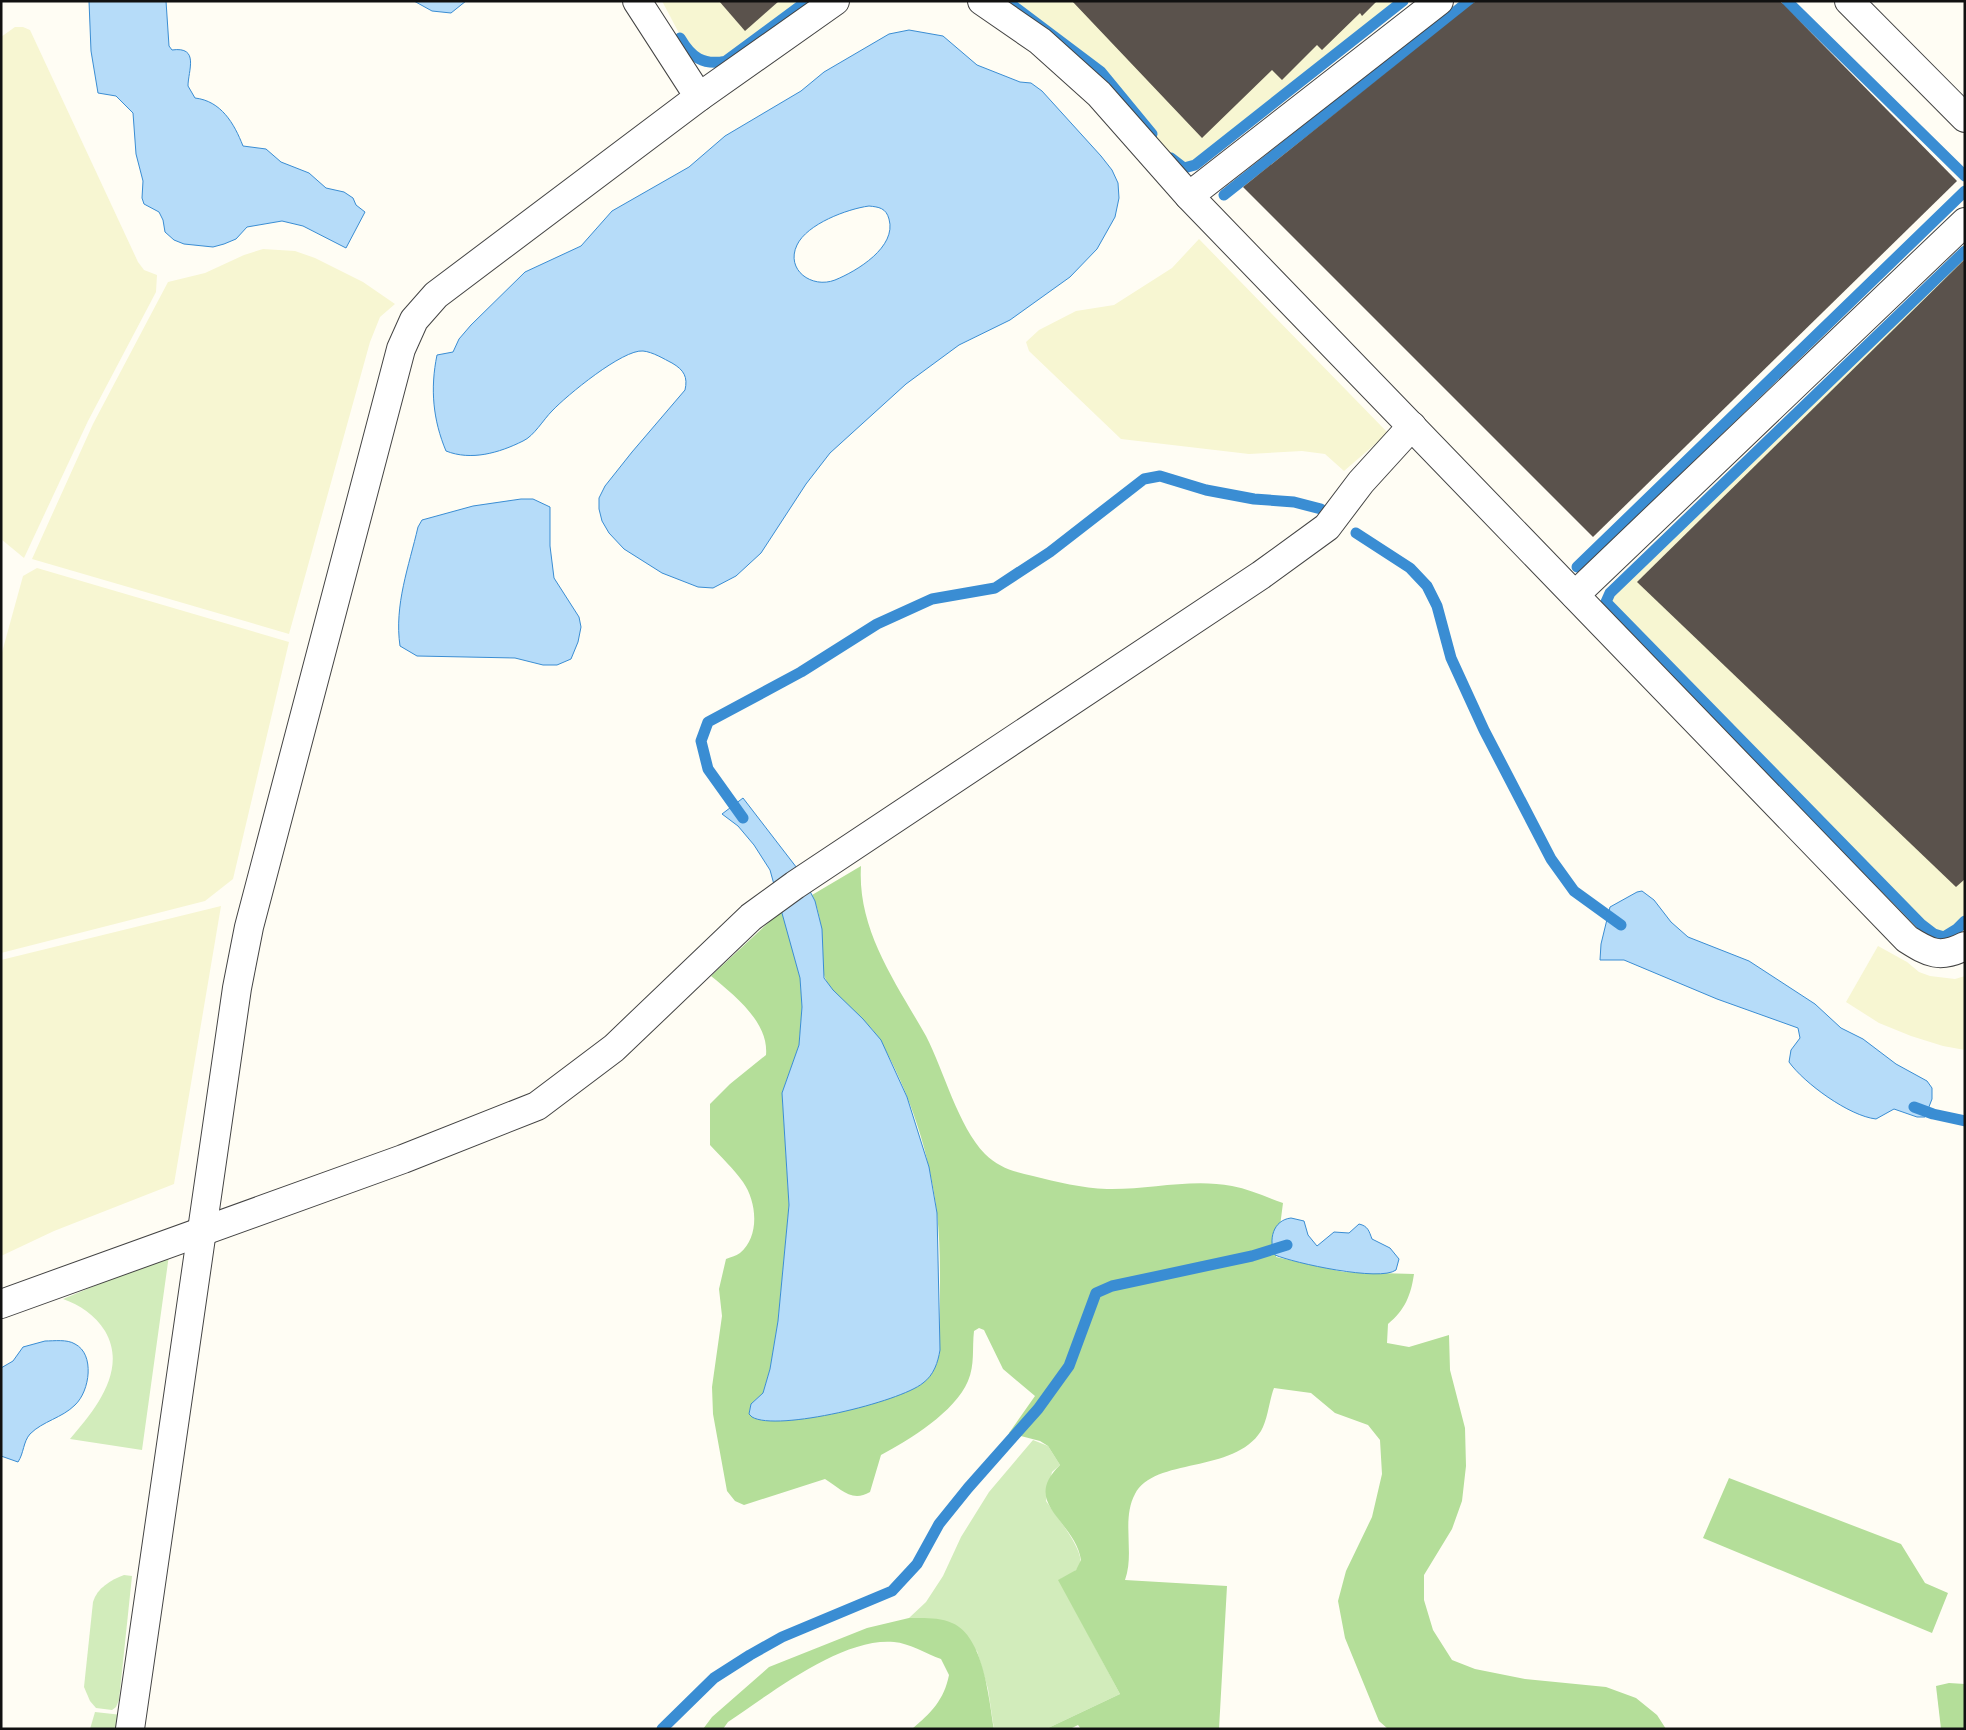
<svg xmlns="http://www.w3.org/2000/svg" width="1966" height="1730" font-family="Georgia,serif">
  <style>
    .farmland { fill: #f7f6d2 }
    .green { fill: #d2ecbb }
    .forest { fill: #b4de99 }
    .water { fill: #b6dcf9; stroke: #3a8dd3; fill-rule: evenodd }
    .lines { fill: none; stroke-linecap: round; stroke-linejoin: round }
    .stream { stroke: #3a8dd3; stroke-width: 11 }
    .building { fill: #5a524c }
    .street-casing { stroke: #444; stroke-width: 30 }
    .street { stroke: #fff; stroke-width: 28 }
  </style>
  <rect width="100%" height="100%" fill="#fffdf4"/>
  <g class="farmland">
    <path d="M 662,1 L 807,1 L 745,48 L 726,61 L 716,63 L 696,59 L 689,52 Z"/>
    <path d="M 1007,1 L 1403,1 L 1206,158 L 1195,165 L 1184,168 L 1178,165 L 1167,153 L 1101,72 Z"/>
    <path d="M 15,27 L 23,27 L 30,30 L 138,262 L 144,270 L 157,275 L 156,292 L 88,421 L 24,558 L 1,539 L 1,37 Z"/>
    <path d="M 1199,239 L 1388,433 L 1344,471 L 1325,454 L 1302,451 L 1249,454 L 1121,439 L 1029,351 L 1026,342 L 1039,330 L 1076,311 L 1114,305 L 1172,268 Z"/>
    <path d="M 263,249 L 295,251 L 315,258 L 363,282 L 395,304 L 380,317 L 370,342 L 289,634 L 32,559 L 93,424 L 168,282 L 205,273 L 244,255 Z"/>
    <path d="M 1965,251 L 1965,921 L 1957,929 L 1944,937 L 1934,934 L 1921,924 L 1612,609 L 1606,599 L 1610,593 Z"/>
    <path d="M 37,568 L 289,642 L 233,879 L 205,901 L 1,953 L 1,656 L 23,576 Z"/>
    <path d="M 221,906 L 174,1184 L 54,1231 L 1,1256 L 1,960 Z"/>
    <path d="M 1878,946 L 1907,962 L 1919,972 L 1930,976 L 1955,979 L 1965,976 L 1965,1050 L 1943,1046 L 1911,1036 L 1879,1023 L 1846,1002 Z"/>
  </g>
  <g class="green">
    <path d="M 169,1255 L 142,1450 L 70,1439 C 95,1410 128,1370 105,1331 C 95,1315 80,1305 63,1299 Z"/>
    <path d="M 1033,1440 L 1048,1446 L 1060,1465 L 1052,1472 L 1046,1501 C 1054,1513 1085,1551 1080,1564 C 1077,1573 1065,1576 1059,1580 L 1120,1694 L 1046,1729 L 994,1729 L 988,1689 L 977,1651 L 909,1618 L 926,1602 L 943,1576 L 961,1537 L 989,1492 Z"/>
    <path d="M 124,1575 L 132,1576 L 119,1700 L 116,1707 L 112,1710 L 96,1708 L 90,1701 L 84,1687 L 93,1602 C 97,1588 111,1580 124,1575 Z"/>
    <path d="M 95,1712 L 122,1715 L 119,1729 L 90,1729 Z"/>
  </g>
  <g class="forest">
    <path d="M 861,866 C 857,930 896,983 926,1036 C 944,1071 958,1126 985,1154 C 999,1168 1015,1172 1033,1176 C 1057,1182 1082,1188 1107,1189 C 1148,1190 1191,1178 1232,1186 C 1249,1189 1266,1197 1283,1203 L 1276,1257 L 1344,1272 L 1414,1274 C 1411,1295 1405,1310 1388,1324 L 1387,1343 L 1409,1347 L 1449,1335 L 1450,1370 L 1465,1428 L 1466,1466 L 1462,1501 L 1452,1529 L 1424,1575 L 1424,1600 L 1433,1630 L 1452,1660 L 1475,1669 L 1525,1679 L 1606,1687 L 1636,1698 L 1657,1715 L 1666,1729 L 1388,1729 L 1379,1721 L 1345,1638 L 1338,1601 L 1346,1571 L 1372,1517 L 1382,1474 L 1380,1440 L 1368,1425 L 1335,1413 L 1311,1393 L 1274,1388 C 1269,1401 1268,1419 1261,1431 C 1234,1474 1154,1457 1135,1494 C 1121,1520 1135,1553 1125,1580 L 1227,1586 L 1219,1729 L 1081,1729 L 1078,1725 L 1070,1729 L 1046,1729 L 1120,1694 L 1058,1580 L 1076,1570 L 1081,1560 C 1075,1520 1020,1504 1060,1465 L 1048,1446 L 1040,1441 L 1009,1433 L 1035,1396 L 1003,1369 L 984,1330 L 979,1328 L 974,1331 C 972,1348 975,1365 968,1381 C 955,1412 909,1440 881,1455 L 870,1492 C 851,1503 840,1488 825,1479 L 744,1505 L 735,1501 L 727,1491 L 713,1414 L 712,1387 L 722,1316 L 719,1289 L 726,1259 C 730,1257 736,1256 740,1253 C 760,1236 757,1202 743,1182 C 734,1169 721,1157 710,1145 L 710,1104 L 730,1084 L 766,1055 C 769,1022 734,995 711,976 L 782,910 L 800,978 L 802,1007 L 799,1045 L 782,1093 L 789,1205 L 778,1321 L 770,1369 L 763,1393 L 751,1404 L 749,1414 C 768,1436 901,1400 923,1383 C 934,1375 938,1362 940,1350 C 939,1304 942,1259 937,1213 C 930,1155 910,1093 881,1042 C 867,1017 839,1004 826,980 C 822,973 823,961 823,954 C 822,934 821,913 812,895 Z"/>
    <path d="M 1729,1478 L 1901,1544 L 1925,1583 L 1948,1593 L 1932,1633 L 1703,1538 Z"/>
    <path d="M 909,1618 C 923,1618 939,1617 952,1623 C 984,1636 989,1700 994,1729 L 912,1729 C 931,1713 944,1700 949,1675 L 941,1659 C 927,1654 909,1643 894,1642 C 842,1637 770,1694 728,1722 L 723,1729 L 703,1729 L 712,1717 L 769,1667 L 867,1628 Z"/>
    <path d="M 1949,1683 L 1965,1684 L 1965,1729 L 1941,1729 L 1936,1686 Z"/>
  </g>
  <g class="water">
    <path d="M 89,1 L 166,1 L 169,46 L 172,50 C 200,46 188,71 188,86 L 195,98 C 221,101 234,123 243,146 L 266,149 L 281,162 L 309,173 L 326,188 L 344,192 L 353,198 L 356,205 L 365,212 L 346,248 L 303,226 L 282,221 L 247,227 L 236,239 L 224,244 L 213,247 L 184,244 L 174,240 L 165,232 L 163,220 L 159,212 L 144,204 L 142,198 L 143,181 L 136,154 L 133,113 L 116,96 L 98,93 L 91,51 Z"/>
    <path d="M 414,1 L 466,1 L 451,13 L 432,11 Z"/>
    <path d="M 909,30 L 943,36 L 977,65 L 1020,82 L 1031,83 L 1042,91 L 1101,156 L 1112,170 L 1118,183 L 1119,198 L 1115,217 L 1097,249 L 1070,277 L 1010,320 L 959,345 L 906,384 L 830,453 L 806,484 L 761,553 L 736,576 L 713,588 L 698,587 L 662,573 L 624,549 L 609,533 L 602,521 L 599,509 L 599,498 L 605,486 L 632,452 L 685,390 C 688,377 684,370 672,363 C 664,359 653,352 643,351 C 623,349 566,396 552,411 C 543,420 534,436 523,441 C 499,453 471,461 446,451 C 433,420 430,389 437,355 L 453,352 L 459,339 L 471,325 L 525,272 L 581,246 L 612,211 L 689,167 L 725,136 L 801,91 L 824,72 L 889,34 ZM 869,206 C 879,207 886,208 889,219 C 897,247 857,271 835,280 C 812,289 785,270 797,245 C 807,224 847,209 869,206 Z"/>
    <path d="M 521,499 L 533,499 L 550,507 L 550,546 L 554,578 L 579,617 L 581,627 L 578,642 L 571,659 L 557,665 L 543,665 L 515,658 L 417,656 L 400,646 C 394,605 409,566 418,527 L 422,520 L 473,506 Z"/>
    <path d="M 743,798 L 800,872 L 815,901 L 822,929 L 824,978 L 833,990 L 863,1019 L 881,1040 L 907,1097 L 929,1167 L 937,1213 L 940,1350 C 938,1362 934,1375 923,1383 C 900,1402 777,1432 752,1417 L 749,1414 L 751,1404 L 763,1393 L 770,1369 L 778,1321 L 789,1205 L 782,1093 L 799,1045 L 802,1007 L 800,978 L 770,870 L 754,845 L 738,826 L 722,814 Z"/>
    <path d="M 1642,891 L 1654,900 L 1671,922 L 1688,937 L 1749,961 L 1815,1004 L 1841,1028 L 1863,1039 L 1896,1064 L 1927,1081 L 1932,1088 L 1932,1099 L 1925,1117 L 1917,1117 L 1894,1109 L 1876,1119 C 1849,1116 1804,1083 1789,1062 L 1791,1050 L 1800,1038 L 1798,1028 L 1717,999 L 1624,960 L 1600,960 L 1601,944 L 1610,907 L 1637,892 Z"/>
    <path d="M 1291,1218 L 1304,1221 L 1308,1235 L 1317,1246 L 1334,1232 L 1349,1233 L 1359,1224 C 1368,1226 1369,1231 1372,1239 L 1390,1248 L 1399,1259 L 1396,1270 C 1380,1282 1294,1263 1275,1255 C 1268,1240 1273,1220 1291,1218 Z"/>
    <path d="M 45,1341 C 54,1341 67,1339 75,1344 C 95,1354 90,1391 75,1405 C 62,1418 43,1421 30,1434 C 23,1442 24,1453 18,1462 L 1,1456 L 1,1368 L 13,1361 L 23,1347 Z"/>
  </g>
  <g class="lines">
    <g class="stream">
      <path d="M 1007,1 L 1101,72 L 1152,134"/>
      <path d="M 1787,1 L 1965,176"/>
      <path d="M 680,38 C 691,57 703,66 726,61 L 807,1"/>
      <path d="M 1171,158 L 1184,168 L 1195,165 L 1403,1"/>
      <path d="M 1224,195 L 1469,1"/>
      <path d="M 1965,251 L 1610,593 L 1606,602 L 1921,924 L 1934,934 L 1944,937 L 1957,929 L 1965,921"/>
      <path d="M 1356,533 L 1410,568 L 1427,586 L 1437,606 L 1451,658 L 1484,730 L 1551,859 L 1574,891 L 1621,925"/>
      <path d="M 1577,567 L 1965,191"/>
      <path d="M 743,818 L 708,769 L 701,741 L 708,722 L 801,672 L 877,624 L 932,599 L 995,588 L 1050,552 L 1144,479 L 1160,476 L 1206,490 L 1254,499 L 1294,502 L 1321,509"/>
      <path d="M 1914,1107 L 1933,1114 L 1965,1121"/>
      <path d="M 662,1729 L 714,1678 L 750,1655 L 782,1637 L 892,1591 L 917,1564 L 939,1524 L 968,1488 L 1038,1409 L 1069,1366 L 1096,1293 L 1112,1286 L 1252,1256 L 1287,1245"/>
    </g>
  </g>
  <g class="building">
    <path d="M 719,1 L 779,1 L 745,31 Z"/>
    <path d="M 1072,1 L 1377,1 L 1362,16 L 1360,13 L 1322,50 L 1317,45 L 1282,80 L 1272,70 L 1202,138 Z"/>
    <path d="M 1476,1 L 1780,1 L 1957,181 L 1593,537 L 1243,187 Z"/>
    <path d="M 1965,259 L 1965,879 L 1956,887 L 1637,582 Z"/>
  </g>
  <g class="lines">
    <g class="street-casing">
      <g id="street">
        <path d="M 637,1 L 699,97"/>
        <path d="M 982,1 L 1040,41 L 1099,94 L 1189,196 L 1907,939 C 1929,953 1940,959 1965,946"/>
        <path d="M 1849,1 L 1965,118"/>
        <path d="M 1189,196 L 1439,1"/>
        <path d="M 1575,595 L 1965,222"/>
        <path d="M 1,1304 L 403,1159 L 537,1106 L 614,1048 L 751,917 L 795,885 L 1261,575 L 1327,527 L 1361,482 L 1412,426"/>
        <path d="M 130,1729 L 237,988 L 249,927 L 401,349 L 414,320 L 436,295 L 699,97 L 835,1"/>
      </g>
    </g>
    <use href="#street" class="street"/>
  </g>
  <rect width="1966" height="1730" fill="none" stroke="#111111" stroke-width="5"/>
</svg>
